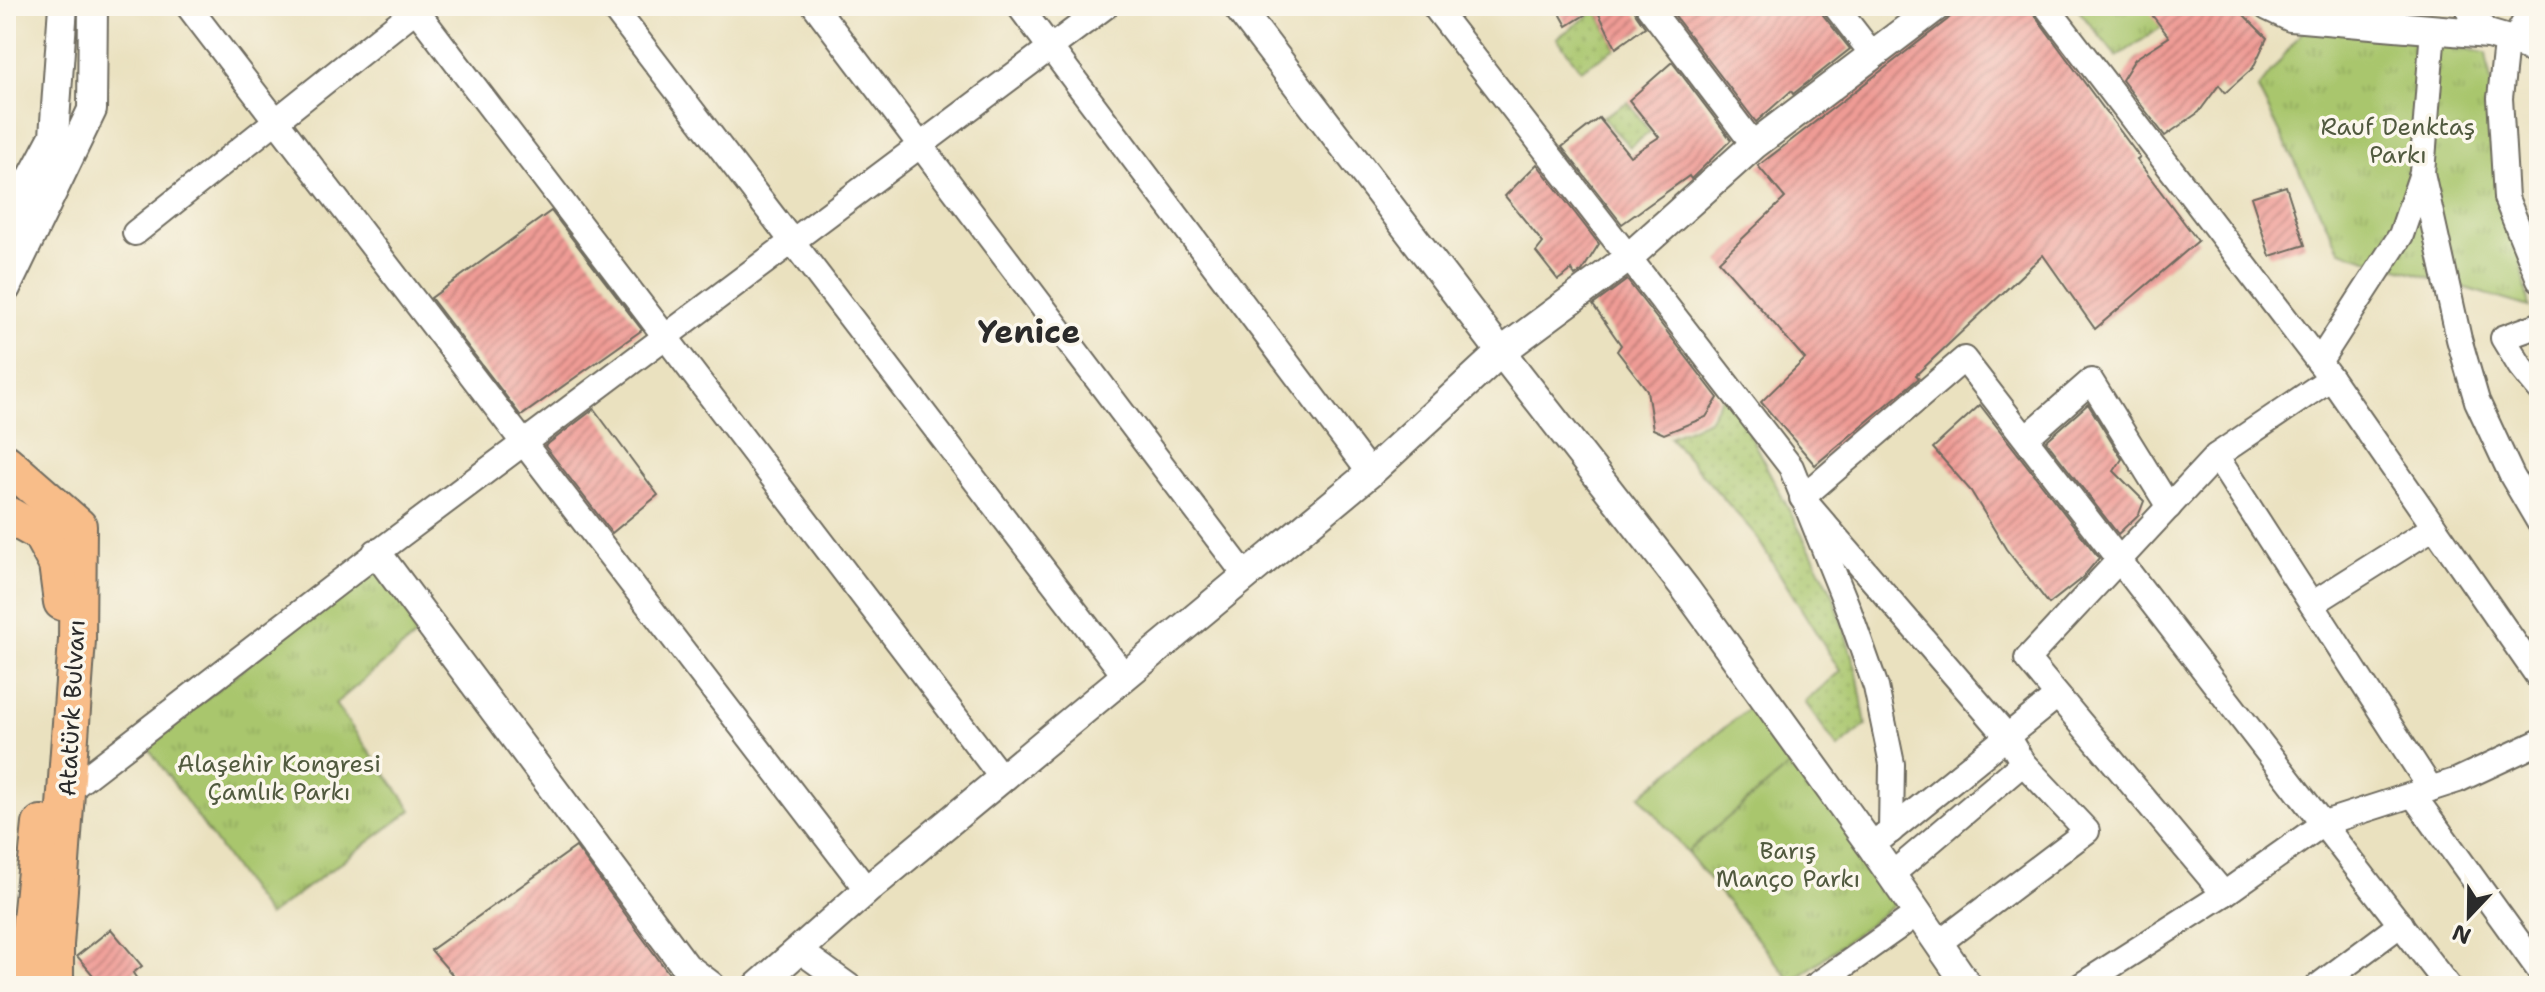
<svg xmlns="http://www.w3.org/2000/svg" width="2545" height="992" font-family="'Shantell Sans',sans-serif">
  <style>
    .grass { fill: #a9c66d; stroke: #6a784c; stroke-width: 2 }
    .park { fill: url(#park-tufts); stroke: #6a784c; stroke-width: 2 }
    .garden { fill: url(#garden-dots); stroke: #6a784c; stroke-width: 2 }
    .building { fill: url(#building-hatch) }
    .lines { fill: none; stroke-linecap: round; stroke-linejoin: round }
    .minor-casing { stroke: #6e6b5f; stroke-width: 28 }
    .tertiary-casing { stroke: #6e6b5f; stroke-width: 32 }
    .primary-casing { stroke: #6e6b5f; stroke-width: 40 }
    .minor { stroke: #fff; stroke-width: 24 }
    .tertiary { stroke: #fff; stroke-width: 28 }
    .primary { stroke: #f8bd89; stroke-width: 36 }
    .labels { text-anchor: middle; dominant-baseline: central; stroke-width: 7; stroke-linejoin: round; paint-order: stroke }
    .park-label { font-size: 24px; fill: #515a3f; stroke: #fbf7ec }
    .street-label { font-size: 24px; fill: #2b2b2b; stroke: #fbf7ec }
    .district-label { font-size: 32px; font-weight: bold; fill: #2b2b2b; stroke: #fbf7ec }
  </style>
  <defs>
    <pattern id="park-tufts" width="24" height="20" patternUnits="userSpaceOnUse" patternTransform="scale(2)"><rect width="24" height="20" fill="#a9c66d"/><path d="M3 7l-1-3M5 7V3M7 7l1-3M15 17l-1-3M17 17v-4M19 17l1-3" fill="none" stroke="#92aa5f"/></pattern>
    <pattern id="garden-dots" width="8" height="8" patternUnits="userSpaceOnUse" patternTransform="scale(2)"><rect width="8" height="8" fill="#a9c66d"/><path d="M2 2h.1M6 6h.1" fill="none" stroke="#92aa5f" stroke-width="1.8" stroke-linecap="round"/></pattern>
    <pattern id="building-hatch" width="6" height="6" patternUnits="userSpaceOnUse" patternTransform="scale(2)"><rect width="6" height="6" fill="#ef9b95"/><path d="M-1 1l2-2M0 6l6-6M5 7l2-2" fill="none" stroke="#c27f7a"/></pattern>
  </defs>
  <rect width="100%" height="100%" fill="#fbf7ec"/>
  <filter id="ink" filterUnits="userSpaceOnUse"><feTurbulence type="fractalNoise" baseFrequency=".0125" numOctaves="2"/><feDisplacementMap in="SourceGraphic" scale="16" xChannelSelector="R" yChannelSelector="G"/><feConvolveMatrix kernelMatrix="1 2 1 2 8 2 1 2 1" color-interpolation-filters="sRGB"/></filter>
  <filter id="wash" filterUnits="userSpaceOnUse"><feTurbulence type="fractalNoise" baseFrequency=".006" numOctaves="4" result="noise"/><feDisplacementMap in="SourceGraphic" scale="32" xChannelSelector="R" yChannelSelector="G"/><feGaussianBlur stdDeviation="1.8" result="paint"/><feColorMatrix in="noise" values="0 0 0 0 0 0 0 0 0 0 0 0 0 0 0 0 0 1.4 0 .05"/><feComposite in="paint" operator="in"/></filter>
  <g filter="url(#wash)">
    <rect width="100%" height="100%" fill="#eae1bf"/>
    <path class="grass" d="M 1755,703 L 1798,759 L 1687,852 L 1640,796 Z"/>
    <g class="park">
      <path d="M 2075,6 L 2153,6 L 2166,24 L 2117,57 Z"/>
      <path d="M 2312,19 L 2486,53 L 2529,307 L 2340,251 L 2258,89 Z"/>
      <path d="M 373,565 L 424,629 L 335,704 L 412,810 L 268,916 L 147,746 Z"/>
      <path d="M 1798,759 L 1901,900 L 1792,982 L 1687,852 Z"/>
    </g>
    <g class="garden">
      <path d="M 1597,10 L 1616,48 L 1581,70 L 1557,38 Z"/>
      <path d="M 1628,102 L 1650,132 L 1630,147 L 1602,117 Z"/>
      <path d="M 1724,394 L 1743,422 L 1833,594 L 1857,672 L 1866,725 L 1838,748 L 1805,702 L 1840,671 L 1754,533 L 1669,437 L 1709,420 Z"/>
    </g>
    <g id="blocks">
      <g class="building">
        <path d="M 1556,6 L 1633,6 L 1636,14 L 1645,27 L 1616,48 L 1596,8 L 1567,26 Z"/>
        <path d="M 1667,6 L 1820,6 L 1823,15 L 1850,49 L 1793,94 L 1791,91 L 1756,122 Z"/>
        <path d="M 1961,6 L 2028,6 L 2140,158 L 2137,160 L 2198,241 L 2095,329 L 2043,255 L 1916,375 L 1919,378 L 1815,465 L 1761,402 L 1805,359 L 1719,261 L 1785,198 L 1758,166 L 1947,20 Z"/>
        <path d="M 2145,6 L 2235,6 L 2267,38 L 2253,68 L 2225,93 L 2219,85 L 2199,112 L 2165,136 L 2122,80 L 2135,59 L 2169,37 Z"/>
        <path d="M 1672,62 L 1731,140 L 1691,179 L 1689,176 L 1622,224 L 1562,147 L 1599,118 L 1630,156 L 1659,137 L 1629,100 Z"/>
        <path d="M 1537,164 L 1599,244 L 1582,271 L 1575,276 L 1572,270 L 1558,280 L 1536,252 L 1543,243 L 1505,196 Z"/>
        <path d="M 2286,186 L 2305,245 L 2270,256 L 2251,197 Z"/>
        <path d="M 551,211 L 642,330 L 521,416 L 431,298 Z"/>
        <path d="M 1627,280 L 1718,398 L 1706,417 L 1664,434 L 1653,429 L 1647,390 L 1617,351 L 1621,345 L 1593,305 Z"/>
        <path d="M 2088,404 L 2122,459 L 2114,471 L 2144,501 L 2139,514 L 2118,534 L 2046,441 Z"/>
        <path d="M 1980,405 L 2099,558 L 2082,578 L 2049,604 L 2006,549 L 1971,491 L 1933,448 Z"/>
        <path d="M 594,409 L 658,495 L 612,533 L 545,446 Z"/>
        <path d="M 576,847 L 678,986 L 462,986 L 431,950 Z"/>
        <path d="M 111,929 L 142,966 L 133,973 L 137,979 L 128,986 L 102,986 L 77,956 Z"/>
      </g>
    </g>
  </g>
  <g filter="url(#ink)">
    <use href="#blocks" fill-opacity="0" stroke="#6e6b5f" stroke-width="2"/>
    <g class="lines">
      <g class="minor-casing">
        <g id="minor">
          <path d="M 188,6 L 867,890"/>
          <path d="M 413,6 L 1002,778"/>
          <path d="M 612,6 L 1125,676"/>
          <path d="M 815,6 L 1246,576"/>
          <path d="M 1019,6 L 1370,473"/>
          <path d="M 1434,6 L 1791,467 L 1849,611 L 1876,687 L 1892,764 L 1891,831"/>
          <path d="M 1648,6 L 1754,145"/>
          <path d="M 1835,6 L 1873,55"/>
          <path d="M 2046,6 L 2331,378 L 2539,678"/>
          <path d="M 2466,6 L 2488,34"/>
          <path d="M 2533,6 L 2514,41 L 2505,52 L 2500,98 L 2506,198 L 2539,279"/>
          <path d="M 2422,173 L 2459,339 L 2477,401 L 2512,476 L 2539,522"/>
          <path d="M 135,233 L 420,6"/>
          <path d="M 2539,325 L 2503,338 L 2520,366 L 2539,389"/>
          <path d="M 2319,362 L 2401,235 L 2422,173 L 2433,29"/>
          <path d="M 2026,438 L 2091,381 L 2169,507"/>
          <path d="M 2216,456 L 2431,789"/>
          <path d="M 2312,604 L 2434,527"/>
          <path d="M 68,791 L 377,553 L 1106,6"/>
          <path d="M 2413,795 L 2539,970"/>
          <path d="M 1883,837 L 2057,696"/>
          <path d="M 1891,875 L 2023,763"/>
          <path d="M 2224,894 L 2027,659 L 2216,456 L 2331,378"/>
          <path d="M 1939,943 L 2087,831 L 2023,763 L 2007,736 L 1802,498 L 1964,359 L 2448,986"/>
          <path d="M 799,950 L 849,986"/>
          <path d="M 1815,986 L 1918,913"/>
          <path d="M 2080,986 L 2224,894 L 2324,823 L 2458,780 L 2539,742"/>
          <path d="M 2318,986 L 2401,924"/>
        </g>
      </g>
      <g class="tertiary-casing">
        <g id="tertiary">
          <path d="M 1237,6 L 1501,352 L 1685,588 L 1872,847 L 1968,986"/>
          <path d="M 2268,6 L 2291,17 L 2488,34 L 2526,45 L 2539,53"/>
          <path d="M 6,226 L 54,136 L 63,6"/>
          <path d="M 6,288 L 92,110 L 93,6"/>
          <path d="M 377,553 L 686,967 L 711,986"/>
          <path d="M 758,986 L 867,890 L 1370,473 L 1501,352 L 1628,258 L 1754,145 L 1937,6"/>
        </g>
      </g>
      <g class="primary-casing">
        <g id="primary">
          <path d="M 6,463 L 78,526 L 77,640 L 55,945 L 55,986"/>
          <path d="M 6,514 L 40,533 L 57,564 L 62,602"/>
          <path d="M 24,986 L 41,824"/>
        </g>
      </g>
      <use href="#minor" class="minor"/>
      <use href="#tertiary" class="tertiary"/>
      <use href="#primary" class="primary"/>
    </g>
  </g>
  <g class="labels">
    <g class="park-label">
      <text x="2398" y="127">Rauf Denktaş<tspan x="2398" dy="28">Parkı</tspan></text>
      <text x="279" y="764">Alaşehir Kongresi<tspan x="279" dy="28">Çamlık Parkı</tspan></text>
      <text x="1788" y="851">Barış<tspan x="1788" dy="28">Manço Parkı</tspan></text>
    </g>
    <g class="street-label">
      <text transform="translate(72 708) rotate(-87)">Atatürk Bulvarı</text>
    </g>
    <g class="district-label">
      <text x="1029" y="331">Yenice</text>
    </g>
  </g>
  <rect width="2545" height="992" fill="none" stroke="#fbf7ec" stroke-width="32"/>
  <g transform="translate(2469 916) rotate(202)" stroke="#fbf7ec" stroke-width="6" paint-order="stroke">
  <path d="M0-6L14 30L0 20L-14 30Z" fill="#2b2b2b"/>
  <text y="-12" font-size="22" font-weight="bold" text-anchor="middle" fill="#2b2b2b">N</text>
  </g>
</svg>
